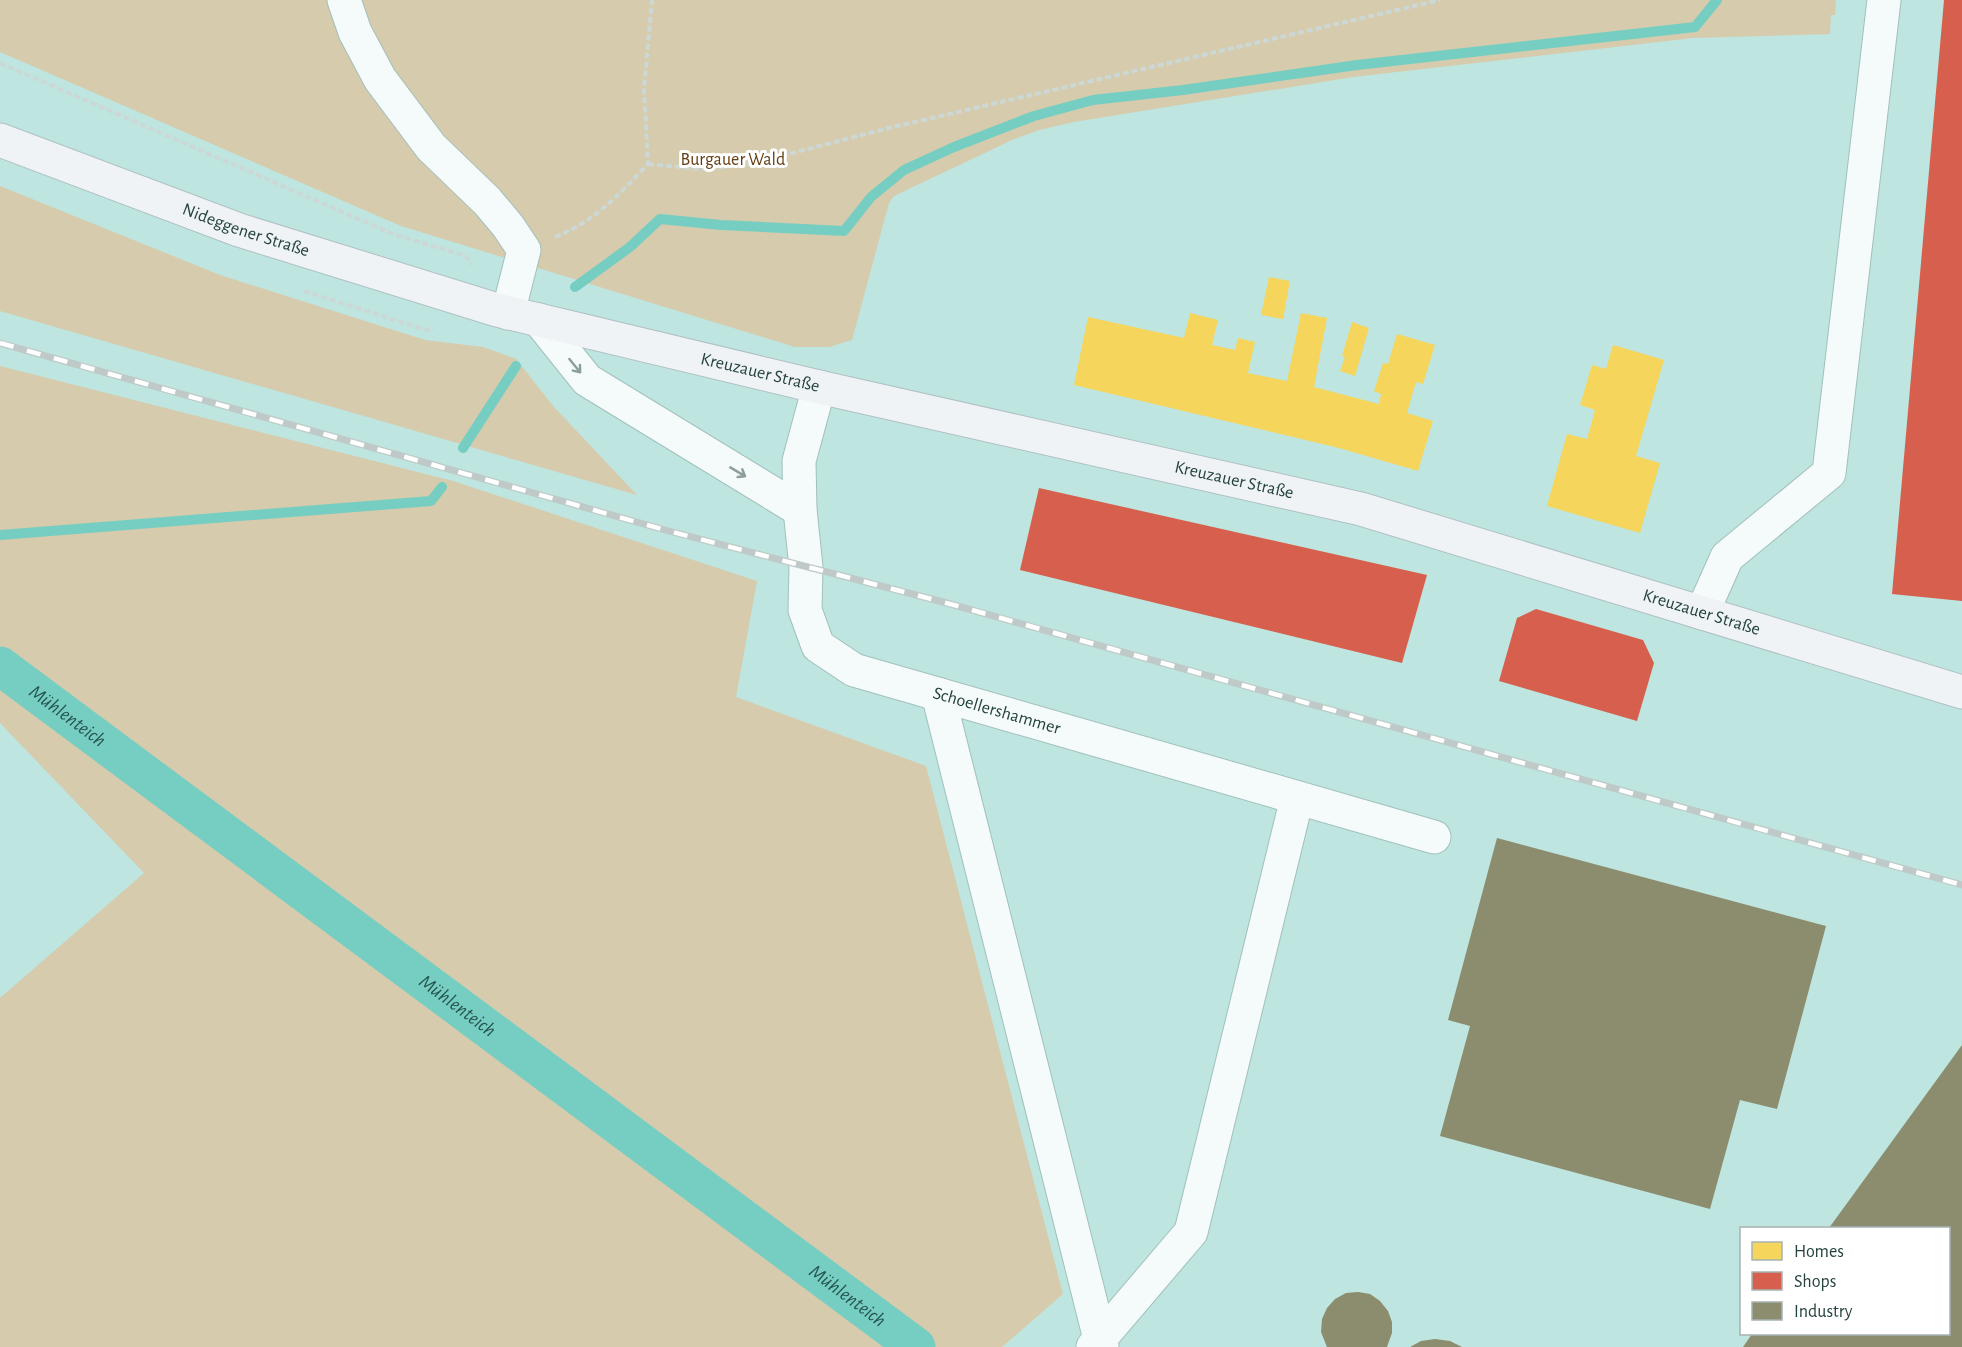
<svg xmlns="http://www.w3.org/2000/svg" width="1962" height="1347" font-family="'Alegreya Sans',sans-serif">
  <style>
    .green { fill: #d6cbac }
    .homes { fill: #f6d55c }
    .shops { fill: #d6604d }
    .industry { fill: #8c8c6e }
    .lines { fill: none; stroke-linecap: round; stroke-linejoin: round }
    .stream { stroke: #76cec2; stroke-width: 10 }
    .canal { stroke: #76cec2; stroke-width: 39 }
    .minor-casing { stroke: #a1c0bc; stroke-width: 35 }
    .major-casing { stroke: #b0c1c5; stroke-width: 35 }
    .path { stroke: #ccd8d6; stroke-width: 4; stroke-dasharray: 6 3; stroke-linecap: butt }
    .minor { stroke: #f5fbfa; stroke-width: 33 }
    .major { stroke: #eff3f6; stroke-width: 33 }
    .rail-casing { stroke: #bfcac8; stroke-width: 7 }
    .rail { stroke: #fff; stroke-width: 4.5; stroke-dasharray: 14; stroke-linecap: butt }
    .oneway { stroke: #8c9e9c }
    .labels { text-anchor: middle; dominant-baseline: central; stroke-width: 6; stroke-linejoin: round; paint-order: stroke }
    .park-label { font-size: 18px; fill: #653d11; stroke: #fff }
    .street-label { font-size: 18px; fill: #24423e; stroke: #fff }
    .water-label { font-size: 20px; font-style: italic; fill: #26554f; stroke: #fff }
  </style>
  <rect width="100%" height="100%" fill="#bee5df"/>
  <g class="green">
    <path d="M 0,0 L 1836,0 L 1835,15 L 1831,15 L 1830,34 L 1693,38 L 1353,77 L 1074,122 L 1039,130 L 1012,140 L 894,196 L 889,203 L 852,340 L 829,347 L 795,347 L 401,226 L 0,52 Z"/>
    <path d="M 0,186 L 220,275 L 425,340 L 483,347 L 516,359 L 554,407 L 637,495 L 0,311 Z"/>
    <path d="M 0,366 L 453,481 L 757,581 L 736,697 L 926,766 L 1063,1294 L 1002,1347 L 0,1347 L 0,998 L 144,873 L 0,723 Z"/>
  </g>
  <g class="homes">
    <path d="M 1269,277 L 1290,281 L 1283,319 L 1261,315 Z"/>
    <path d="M 1190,313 L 1218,320 L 1212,345 L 1235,350 L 1238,338 L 1255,342 L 1248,373 L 1287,381 L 1301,313 L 1327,318 L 1314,387 L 1379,404 L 1381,394 L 1374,391 L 1383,363 L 1388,364 L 1397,334 L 1435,345 L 1423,384 L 1416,382 L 1407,413 L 1433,421 L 1418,471 L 1339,448 L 1074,385 L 1088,317 L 1184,338 Z"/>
    <path d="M 1352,322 L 1369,328 L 1355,376 L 1340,371 L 1345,357 L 1342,356 Z"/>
    <path d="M 1613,345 L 1664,360 L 1636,456 L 1660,463 L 1640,533 L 1547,506 L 1567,434 L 1587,439 L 1595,410 L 1580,405 L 1592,365 L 1606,369 Z"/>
  </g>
  <g class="shops">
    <path d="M 1944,0 L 1962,0 L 1962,601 L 1892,594 Z"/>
    <path d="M 1039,488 L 1427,575 L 1402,663 L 1020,570 Z"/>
    <path d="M 1536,609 L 1643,640 L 1654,663 L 1637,721 L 1499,681 L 1517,618 Z"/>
  </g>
  <g class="industry">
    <path d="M 1497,838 L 1826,926 L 1777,1109 L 1740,1100 L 1710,1209 L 1440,1136 L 1470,1026 L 1448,1020 Z"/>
    <path d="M 1962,1045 L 1962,1347 L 1743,1347 L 1752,1334 L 1948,1334 L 1948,1228 L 1829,1228 Z"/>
    <path d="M 1358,1292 L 1370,1294 L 1380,1301 L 1388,1311 L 1392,1322 L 1392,1333 L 1388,1344 L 1387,1347 L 1327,1347 L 1321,1332 L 1322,1319 L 1327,1308 L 1335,1299 L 1346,1293 Z"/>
    <path d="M 1435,1339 L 1450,1341 L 1462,1347 L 1410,1347 L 1421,1341 Z"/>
  </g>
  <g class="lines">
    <g class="stream">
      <path d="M 575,287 L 630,247 L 660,219 L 721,225 L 844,231 L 871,197 L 904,170 L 954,147 L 1034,116 L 1093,100 L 1183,90 L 1357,65 L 1695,27 L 1717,0"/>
      <path d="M 463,448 L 516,366"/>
      <path d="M 0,535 L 431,501 L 442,487"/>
    </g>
    <path class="canal" id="s1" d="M 0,666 L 916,1347"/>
    <g class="minor-casing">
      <g id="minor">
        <path d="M 344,0 L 355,32 L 380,79 L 431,147 L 487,201 L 508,226 L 524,250 L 508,313"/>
        <path d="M 539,320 L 587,380 L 800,510"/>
        <path id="s2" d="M 819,387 L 799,461 L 800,510 L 806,567 L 805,610 L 818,646 L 854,670 L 1434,837"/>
        <path d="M 1702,613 L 1727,557 L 1829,473 L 1884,0"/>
        <path d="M 938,694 L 1102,1347"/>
        <path d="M 1093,1347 L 1191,1232 L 1297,798"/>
      </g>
    </g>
    <g class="major-casing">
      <g id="major">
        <path id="s3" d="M 0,140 L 239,230 L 497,310 L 819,387 L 1361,509 L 1962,692"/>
      </g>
    </g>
    <g class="path">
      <path d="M 0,63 L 393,234 L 466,256 L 471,265"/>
      <path d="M 648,164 L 701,169 L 750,164 L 889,128 L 1440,0"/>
      <path d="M 555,237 C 597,220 617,196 648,164 L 644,88 L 652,0"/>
      <path d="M 304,291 L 426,330 L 434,328"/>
    </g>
    <use href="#minor" class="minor"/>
    <use href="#major" class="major"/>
    <g class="rail-casing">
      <path id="rail" d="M 0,343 L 665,530 L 943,602 L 1962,885"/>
    </g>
    <use href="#rail" class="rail"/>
  </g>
  <defs><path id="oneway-shaft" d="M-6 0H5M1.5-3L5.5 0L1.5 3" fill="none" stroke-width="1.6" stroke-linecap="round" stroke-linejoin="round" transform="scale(1.5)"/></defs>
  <g class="oneway">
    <use href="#oneway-shaft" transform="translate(575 366) rotate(51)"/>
    <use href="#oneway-shaft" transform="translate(738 472) rotate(31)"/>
  </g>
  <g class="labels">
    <g class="park-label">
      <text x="733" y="160">Burgauer Wald</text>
    </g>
    <g class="street-label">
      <text stroke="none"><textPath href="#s3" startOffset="262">Nideggener Straße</textPath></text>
      <text stroke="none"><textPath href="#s3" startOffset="796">Kreuzauer Straße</textPath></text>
      <text stroke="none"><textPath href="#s3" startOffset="1282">Kreuzauer Straße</textPath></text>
      <text stroke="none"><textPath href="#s3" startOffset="1768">Kreuzauer Straße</textPath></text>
      <text stroke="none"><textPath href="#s2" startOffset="456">Schoellershammer</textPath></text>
    </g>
    <g class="water-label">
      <text stroke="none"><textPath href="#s1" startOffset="84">Mühlenteich</textPath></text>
      <text stroke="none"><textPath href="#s1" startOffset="570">Mühlenteich</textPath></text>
      <text stroke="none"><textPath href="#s1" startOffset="1056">Mühlenteich</textPath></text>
    </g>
  </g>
  <rect x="1740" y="1227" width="210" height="108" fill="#ffffff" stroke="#a7b3b2" stroke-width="1.5"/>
  <rect x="1752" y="1242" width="30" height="18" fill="#f6d55c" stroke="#a7b3b2" stroke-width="1.5"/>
  <text x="1794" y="1257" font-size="18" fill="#24423e">Homes</text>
  <rect x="1752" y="1272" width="30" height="18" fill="#d6604d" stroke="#a7b3b2" stroke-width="1.5"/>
  <text x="1794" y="1287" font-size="18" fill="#24423e">Shops</text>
  <rect x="1752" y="1302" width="30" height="18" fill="#8c8c6e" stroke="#a7b3b2" stroke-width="1.5"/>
  <text x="1794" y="1317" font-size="18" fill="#24423e">Industry</text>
</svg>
